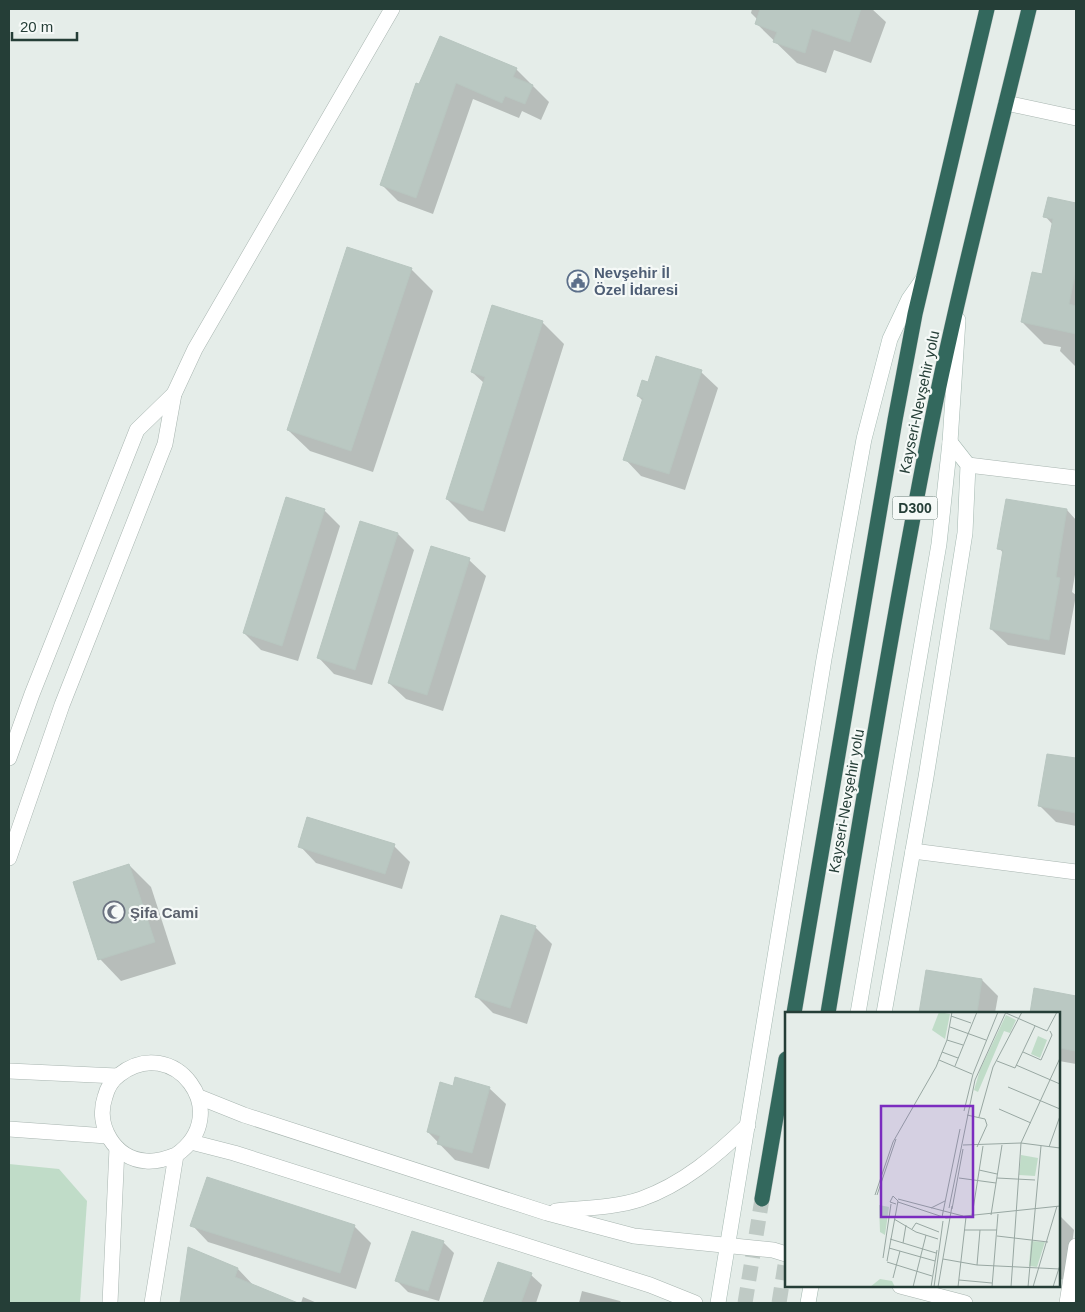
<svg xmlns="http://www.w3.org/2000/svg" width="1085" height="1312" font-family="Helvetica,sans-serif">
  <style>
    .green { fill: #c0dcc8 }
    .shadow { fill: #0003 }
    .building { fill: #bac8c2; stroke: #b8c6c0 }
    .lines { fill: none; stroke-linecap: round; stroke-linejoin: round }
    .highway-tunnel { stroke: #bfcac5; stroke-width: 15; stroke-dasharray: 15 8; stroke-linecap: butt }
    .street-casing { stroke: #a8b5b0; stroke-width: 16 }
    .secondary-casing { stroke: #a4b8b1; stroke-width: 16 }
    .highway-casing { stroke: #c2c9c7; stroke-width: 16 }
    .street { stroke: #fff; stroke-width: 15 }
    .secondary { stroke: #fff; stroke-width: 15 }
    .highway { stroke: #33685d; stroke-width: 15 }
    .labels { text-anchor: middle; dominant-baseline: central; stroke-width: 4.5; stroke-linejoin: round; paint-order: stroke }
    .shield { fill: #f5f9f7; stroke: #637671; stroke-width: 1 }
    .shield-label { font-size: 14px; font-weight: bold; fill: #253e37 }
    .service-label { font-size: 15px; font-weight: bold; fill: #4e5e75; stroke: #f5f9f7; text-anchor: start }
    .street-label { font-size: 15px; fill: #253e37; stroke: #f5f9f7 }
    .worship-label { font-size: 15px; font-weight: bold; fill: #5b616d; stroke: #f5f9f7; text-anchor: start }
    .inset-road { fill: none; stroke: #98a7a2; stroke-width: 1 }
    .view { fill: #7b2cbf; fill-opacity: 0.15; stroke: #7b2cbf; stroke-width: 2.5 }
    .inset-edge { fill: none; stroke: #253e37; stroke-width: 2.5 }
  </style>
  <rect width="100%" height="100%" fill="#e5ede9"/>
  <path class="green" d="M 9,1164 L 59,1169 L 87,1201 L 80,1303 L 9,1303 Z"/>
  <g class="shadow">
    <path d="M 752,9 L 872,9 L 886,22 L 871,63 L 834,50 L 826,73 L 797,63 L 757,24 L 758,20 L 751,13 Z"/>
    <path d="M 440,37 L 516,69 L 549,102 L 541,120 L 522,111 L 519,118 L 473,99 L 433,214 L 398,201 L 382,185 L 419,86 Z"/>
    <path d="M 1049,198 L 1076,204 L 1076,367 L 1060,351 L 1061,347 L 1044,344 L 1022,322 L 1043,275 L 1053,225 L 1045,216 Z"/>
    <path d="M 411,269 L 433,291 L 373,472 L 310,451 L 288,430 Z"/>
    <path d="M 542,322 L 564,344 L 505,532 L 469,521 L 447,499 L 484,383 L 472,372 Z"/>
    <path d="M 701,372 L 718,388 L 685,490 L 641,476 L 625,459 L 643,401 L 638,396 L 649,383 Z"/>
    <path d="M 324,510 L 340,526 L 298,661 L 261,650 L 244,633 Z"/>
    <path d="M 1067,510 L 1076,520 L 1076,569 L 1072,592 L 1076,595 L 1065,655 L 1008,645 L 991,629 L 1004,554 L 999,548 Z"/>
    <path d="M 398,534 L 414,550 L 372,685 L 334,674 L 318,657 Z"/>
    <path d="M 469,560 L 486,576 L 443,711 L 406,699 L 389,683 Z"/>
    <path d="M 1048,755 L 1076,760 L 1076,826 L 1056,822 L 1040,806 Z"/>
    <path d="M 300,846 L 394,846 L 410,862 L 402,889 L 316,863 Z"/>
    <path d="M 129,865 L 151,887 L 176,964 L 121,981 L 100,959 Z"/>
    <path d="M 502,917 L 536,928 L 552,944 L 527,1024 L 493,1013 L 477,997 Z"/>
    <path d="M 928,971 L 982,980 L 998,996 L 995,1013 L 921,1013 Z"/>
    <path d="M 1035,990 L 1076,997 L 1076,1064 L 1059,1061 L 1059,1013 L 1031,1013 Z"/>
    <path d="M 453,1087 L 489,1088 L 506,1104 L 489,1169 L 455,1160 L 428,1132 Z"/>
    <path d="M 1059,1215 L 1074,1230 L 1067,1280 L 1059,1279 Z"/>
    <path d="M 192,1225 L 354,1226 L 371,1243 L 356,1289 L 208,1242 Z"/>
    <path d="M 443,1242 L 454,1253 L 439,1301 L 408,1292 L 397,1281 Z"/>
    <path d="M 189,1248 L 238,1269 L 254,1286 L 295,1303 L 181,1303 Z"/>
    <path d="M 498,1264 L 531,1275 L 542,1285 L 536,1303 L 485,1303 Z"/>
    <path d="M 582,1291 L 620,1301 L 622,1303 L 579,1303 Z"/>
    <path d="M 303,1297 L 317,1303 L 301,1303 Z"/>
  </g>
  <g class="building">
    <path d="M 760,9 L 861,9 L 850,42 L 812,29 L 805,53 L 773,42 L 777,32 L 755,24 Z"/>
    <path d="M 440,36 L 517,68 L 513,77 L 533,85 L 525,104 L 505,96 L 502,103 L 456,83 L 416,198 L 380,185 L 416,83 L 419,84 Z"/>
    <path d="M 1048,197 L 1076,203 L 1076,270 L 1069,304 L 1076,306 L 1076,334 L 1021,322 L 1032,272 L 1042,274 L 1053,219 L 1043,217 Z"/>
    <path d="M 347,247 L 412,268 L 351,451 L 287,430 Z"/>
    <path d="M 492,305 L 543,321 L 483,511 L 446,499 L 485,377 L 471,372 Z"/>
    <path d="M 656,356 L 702,370 L 669,474 L 623,460 L 643,398 L 637,396 L 642,380 L 648,382 Z"/>
    <path d="M 286,497 L 325,509 L 282,646 L 243,633 Z"/>
    <path d="M 1006,499 L 1067,509 L 1056,577 L 1060,578 L 1049,640 L 990,629 L 1003,550 L 997,549 Z"/>
    <path d="M 360,521 L 398,533 L 355,670 L 317,658 Z"/>
    <path d="M 431,546 L 470,558 L 427,695 L 388,683 Z"/>
    <path d="M 1047,754 L 1076,758 L 1076,813 L 1038,806 Z"/>
    <path d="M 307,817 L 395,844 L 385,874 L 298,847 Z"/>
    <path d="M 129,864 L 155,942 L 98,960 L 73,882 Z"/>
    <path d="M 501,915 L 536,926 L 510,1008 L 475,997 Z"/>
    <path d="M 926,970 L 982,979 L 977,1013 L 919,1013 Z"/>
    <path d="M 1034,988 L 1076,996 L 1076,1051 L 1059,1048 L 1059,1013 L 1030,1013 Z"/>
    <path d="M 455,1077 L 490,1087 L 472,1153 L 437,1144 L 440,1136 L 427,1132 L 440,1082 L 453,1086 Z"/>
    <path d="M 207,1177 L 355,1225 L 340,1273 L 190,1226 Z"/>
    <path d="M 412,1231 L 444,1241 L 428,1291 L 395,1281 Z"/>
    <path d="M 188,1247 L 238,1268 L 235,1277 L 298,1303 L 180,1303 Z"/>
    <path d="M 498,1262 L 532,1273 L 521,1303 L 483,1303 Z"/>
  </g>
  <g class="lines">
    <g class="highway-tunnel">
      <path d="M 745,1303 L 762,1199"/>
      <path d="M 779,1303 L 786,1259"/>
    </g>
    <g class="street-casing">
      <g id="street">
        <path d="M 1006,103 L 1076,118"/>
        <path d="M 968,465 L 1076,478"/>
        <path d="M 9,758 L 32,694 L 137,430 L 174,394"/>
        <path d="M 913,851 L 1076,872"/>
        <path d="M 9,858 L 62,705 L 165,444 L 174,394 L 195,349 L 392,9"/>
        <path d="M 9,1071 L 117,1076"/>
        <path d="M 199,1097 L 244,1115 L 547,1213 L 634,1236 L 773,1250 L 786,1254"/>
        <path d="M 9,1129 L 107,1136"/>
        <path d="M 191,1142 L 234,1153 L 650,1285 L 695,1303"/>
        <path d="M 556,1211 C 584,1208 614,1208 641,1199 C 683,1184 716,1156 748,1125"/>
        <path d="M 900,1286 L 965,1303"/>
        <path d="M 110,1303 L 117,1148"/>
        <path d="M 152,1303 L 176,1155 C 236,1113 173,1032 119,1075 C 112,1080 107,1089 105,1097 C 95,1126 115,1159 146,1161 C 157,1162 166,1159 176,1155"/>
        <path d="M 1067,1303 L 1076,1246"/>
      </g>
    </g>
    <g class="secondary-casing">
      <g id="secondary">
        <path d="M 858,1013 L 939,544 L 950,442 L 958,320"/>
        <path d="M 884,1013 L 926,777 L 965,533 L 968,465 L 950,442"/>
        <path d="M 718,1303 L 824,659 L 864,439 L 890,339 L 909,299 L 923,279"/>
        <path d="M 808,1303 L 811,1286"/>
      </g>
    </g>
    <g class="highway-casing">
      <g id="highway">
        <path d="M 794,1013 L 895,420 L 915,314 L 987,9"/>
        <path d="M 828,1013 C 859,827 889,640 925,455 C 954,305 993,157 1029,9"/>
        <path d="M 762,1199 L 786,1059"/>
      </g>
    </g>
    <use href="#street" class="street"/>
    <use href="#secondary" class="secondary"/>
    <use href="#highway" class="highway"/>
  </g>
  <defs>
    <g id="civic-ring" transform="scale(1.125)"><circle r="9.5" fill="#f5f9f7" stroke="#5c6f8a" stroke-width="1.5"/><path d="M-.6-6.5H3V-4.5H.6V-3L4-1V1h2V6H-6V1h2V-1L-.6-3ZM-1.2 2.5V6h2.4V2.5Z" fill="#5c6f8a"/></g>
    <g id="mosque-ring" transform="scale(1.125)"><circle r="9.5" fill="#f5f9f7" stroke="#6b7280" stroke-width="1.5"/><path d="M3.5-4.9A6 6 0 1 0 3.5 4.9A5 5 0 1 1 3.5-4.9Z" fill="#6b7280"/></g>
  </defs>
  <g fill-rule="evenodd">
    <use href="#civic-ring" x="578" y="281"/>
    <use href="#mosque-ring" x="114" y="912"/>
  </g>
  <g class="labels">
    <rect class="shield" x="892.5" y="496.5" width="45" height="23" rx="4"/>
    <g class="shield-label">
      <text x="915" y="508">D300</text>
    </g>
    <g class="service-label">
      <text x="594" y="272">Nevşehir İl<tspan x="594" dy="17">Özel İdaresi</tspan></text>
    </g>
    <g class="street-label">
      <text transform="translate(919 402) rotate(-78)">Kayseri-Nevşehir yolu</text>
      <text transform="translate(846 801) rotate(-80)">Kayseri-Nevşehir yolu</text>
    </g>
    <g class="worship-label">
      <text x="130" y="912">Şifa Cami</text>
    </g>
  </g>
  <g transform="translate(785 1012)">
    <rect width="275" height="275" fill="#e5ede9"/>
    <path d="M 154,0 L 165,2 L 160,27 L 147,18 ZM 221,3 L 231,8 L 225,21 L 219,19 L 193,80 L 189,78 L 195,58 ZM 253,24 L 262,28 L 255,46 L 246,42 ZM 236,143 L 253,146 L 250,164 L 234,163 ZM 94,193 L 104,195 L 100,223 L 95,220 ZM 246,229 L 260,230 L 252,255 L 244,254 ZM 95,267 L 107,269 L 110,275 L 85,275 Z" fill="#c0dcc8"/>
    <path class="inset-road" d="M 221,1 L 262,19 L 272,0M 166,4 L 186,11M 165,15 L 201,28M 162,28 L 178,33M 157,40 L 173,46M 238,40 L 256,48 L 267,23 L 265,19M 154,48 L 187,62M 212,49 L 230,56 L 250,14M 231,53 L 275,72M 170,54 L 192,0M 223,75 L 275,97M 214,97 L 246,111M 179,99 L 188,62 L 213,0M 182,103 L 200,107 L 202,113 L 192,135M 194,105 L 208,55 L 237,0M 178,133 L 236,131 L 275,136M 264,135 L 275,104M 194,158 L 212,162M 174,166 L 211,171M 212,166 L 250,168M 90,183 L 108,130 L 151,55 L 162,28 L 167,0M 92,183 L 111,127M 113,187 L 178,204M 113,190 L 161,206 L 275,194M 146,196 L 160,189M 164,196 L 190,68 L 221,0M 167,197 L 178,137M 206,203 L 217,133M 187,204 L 198,134M 157,205 L 175,117M 109,207 L 131,220 L 153,227M 127,217 L 131,211 L 154,220M 179,218 L 212,218M 212,224 L 263,230M 105,227 L 151,241M 118,231 L 121,213M 104,236 L 150,249M 98,246 L 106,192M 158,247 L 192,253 L 275,257M 102,249 L 113,189 L 108,184 L 105,190 L 111,192M 102,250 L 147,264M 192,253 L 195,218M 108,266 L 115,239M 174,268 L 207,271M 128,275 L 141,223M 146,275 L 152,238M 149,275 L 158,209M 153,275 L 167,194M 173,275 L 181,205M 207,275 L 213,202M 226,275 L 236,131 L 275,46M 243,275 L 256,134M 248,275 L 272,194M 268,275 L 275,253"/>
    <path class="view" d="M 96,94 L 188,94 L 188,205 L 96,205 Z"/>
    <rect width="275" height="275" class="inset-edge"/>
  </g>
  <rect width="1085" height="1312" fill="none" stroke="#253e37" stroke-width="20"/>
  <path d="M12 32v8h65v-8" fill="none" stroke="#253e37" stroke-width="2.5"/>
  <text x="20" y="32" font-size="15" fill="#253e37" stroke="#f5f9f7" stroke-width="4" paint-order="stroke">20 m</text>
</svg>
